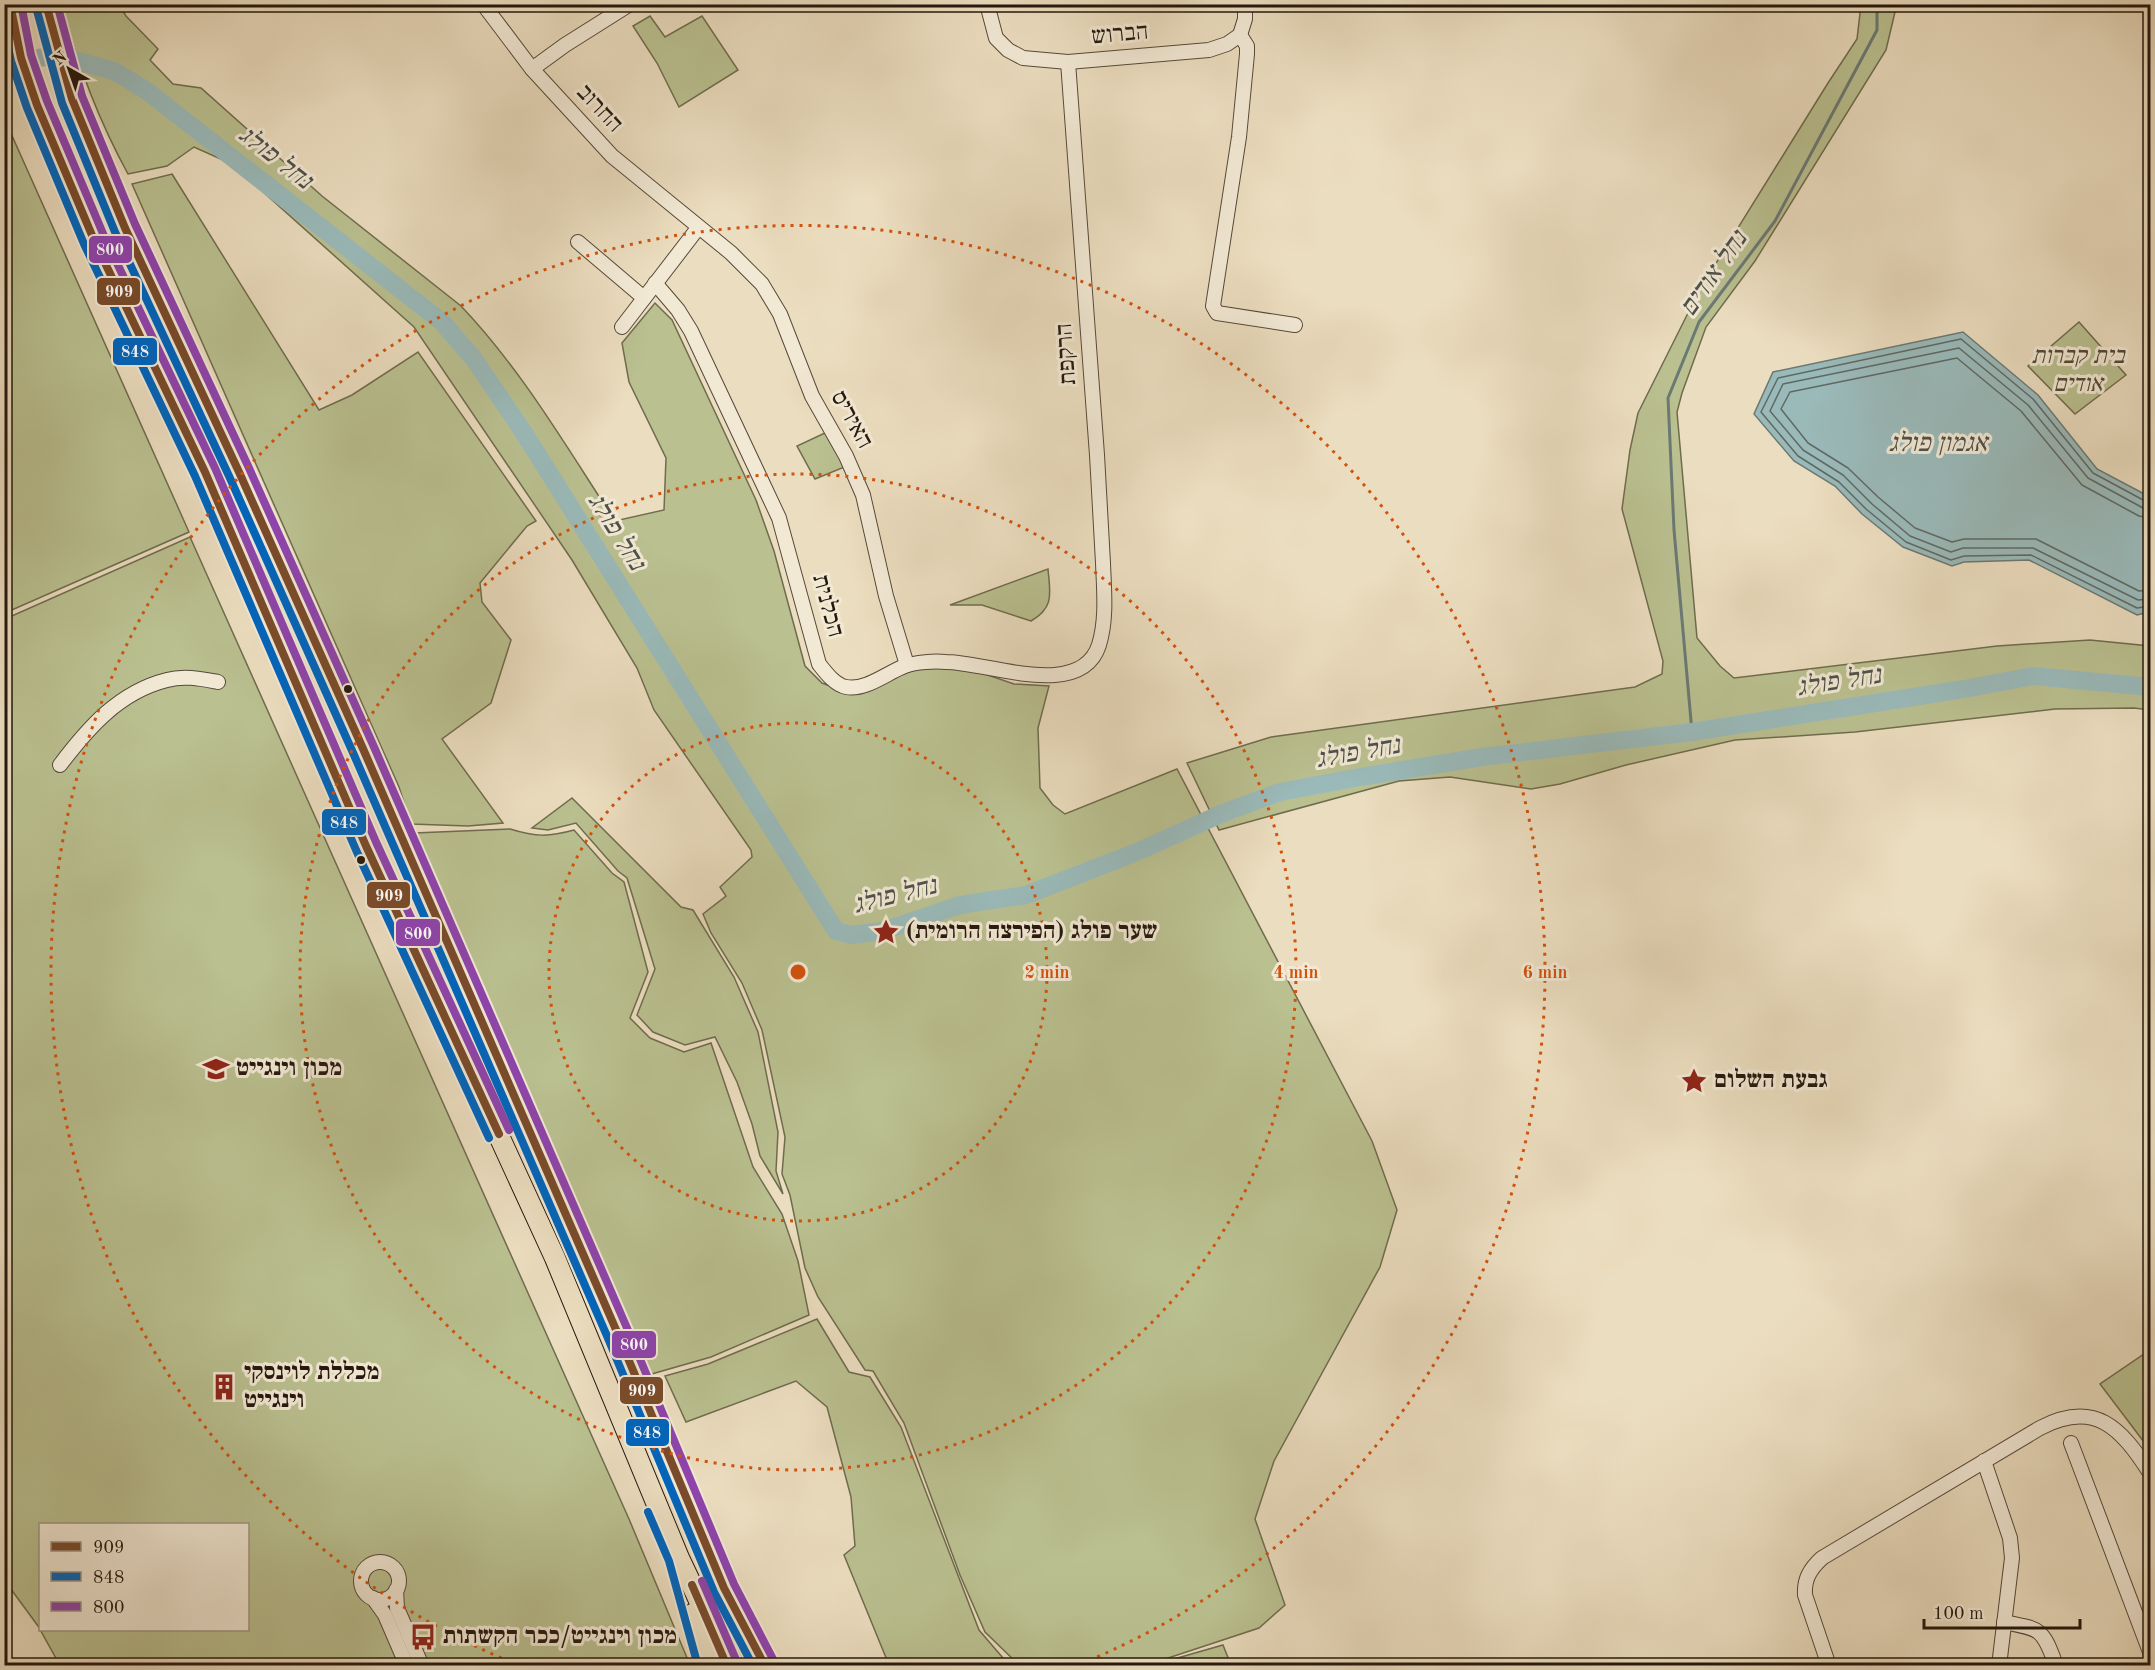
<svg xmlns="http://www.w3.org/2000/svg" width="2155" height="1670" font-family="'Old Standard TT','Frank Ruhl Libre',serif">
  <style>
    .green { fill: #bac090; stroke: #6f6c4e; stroke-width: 1.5; fill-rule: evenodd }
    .water { fill: #9ababa; stroke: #6b7975; stroke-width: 1.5 }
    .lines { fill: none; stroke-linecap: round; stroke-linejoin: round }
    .shore { stroke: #5f6964; stroke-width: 1.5 }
    .stream { stroke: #6b7975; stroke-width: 3 }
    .river { stroke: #9ababa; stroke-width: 18 }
    .minor-casing { stroke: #56493a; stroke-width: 16 }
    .highway-casing { stroke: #24180d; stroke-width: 22 }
    .minor { stroke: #f2e9d5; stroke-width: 14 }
    .highway { stroke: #ebddbf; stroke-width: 20 }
    .bus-1-casing { stroke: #f2e9d5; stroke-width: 12 }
    .bus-2-casing { stroke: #f2e9d5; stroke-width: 12 }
    .bus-3-casing { stroke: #f2e9d5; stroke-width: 12 }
    .bus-1 { stroke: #7a4b2a; stroke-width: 8 }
    .bus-2 { stroke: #0065bd; stroke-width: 8 }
    .bus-3 { stroke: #8e44ad; stroke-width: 8 }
    .ring { fill: none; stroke: #d4520c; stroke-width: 3; stroke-dasharray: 3 6 }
    .bus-dot { fill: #24180d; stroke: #f2e9d5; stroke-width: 2 }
    .labels { text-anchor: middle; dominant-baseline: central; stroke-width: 6; stroke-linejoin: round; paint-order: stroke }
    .street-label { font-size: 24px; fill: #24180d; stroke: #f2e9d5 }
    .park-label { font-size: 24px; font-style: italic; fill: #514a34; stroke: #f2e9d5 }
    .poi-label { font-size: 24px; font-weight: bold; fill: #24180d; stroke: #f2e9d5; text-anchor: start }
    .water-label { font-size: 26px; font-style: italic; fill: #4d514a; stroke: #f2e9d5 }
    .centre { fill: #d4520c; stroke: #f2e9d5; stroke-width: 3 }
    .ring-label { font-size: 18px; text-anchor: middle; font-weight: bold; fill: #d4520c; stroke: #f2e9d5; stroke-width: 6; stroke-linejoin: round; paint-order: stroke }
    .line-badge { stroke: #f2e9d5; stroke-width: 2 }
    .badge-label { font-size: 16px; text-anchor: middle; font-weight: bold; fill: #fff }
  </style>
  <rect width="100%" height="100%" fill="#ebddbf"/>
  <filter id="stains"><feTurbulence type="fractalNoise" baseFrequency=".00333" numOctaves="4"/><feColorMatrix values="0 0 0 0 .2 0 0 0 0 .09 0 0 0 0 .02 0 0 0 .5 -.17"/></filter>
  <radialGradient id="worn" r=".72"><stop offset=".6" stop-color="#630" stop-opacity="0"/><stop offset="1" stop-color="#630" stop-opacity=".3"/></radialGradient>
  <g class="green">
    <path d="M 62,5 L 119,5 L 126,16 L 158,49 L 150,60 L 173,84 L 201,88 L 322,196 L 461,306 C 522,370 567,448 615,521 L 664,510 L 666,458 L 629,382 L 622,343 L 655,303 L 672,320 L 756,500 L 774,551 L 805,666 L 822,683 L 841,690 L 905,669 L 940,666 L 979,672 L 1014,684 L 1049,686 L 1038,728 L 1040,788 L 1053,805 L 1065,814 L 1177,769 L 1372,1141 L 1397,1210 L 1380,1267 L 1274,1461 L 1255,1519 L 1285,1605 L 1259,1628 L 1144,1666 L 1019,1665 L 985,1632 L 960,1575 L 904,1423 L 873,1371 L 865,1370 L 818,1297 L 805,1268 L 790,1195 L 782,1174 L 785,1137 L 762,1030 L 742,983 L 711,933 L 703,914 L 726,896 L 720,887 L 752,857 L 751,850 L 654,710 L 637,668 L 572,560 L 414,327 L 232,164 L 194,147 L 167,166 L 128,174 C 99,121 77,63 62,5 Z"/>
    <path d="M 1861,5 L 1893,5 L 1895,12 L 1886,50 L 1755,261 L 1706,327 L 1682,393 L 1677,412 L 1697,638 L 1720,666 L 1734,678 L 1997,646 L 2090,640 L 2150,646 L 2150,710 L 2134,708 L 2055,709 L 1855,732 L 1735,740 L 1626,765 L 1560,784 L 1531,789 L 1450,777 L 1399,781 L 1219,830 L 1187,763 L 1271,737 L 1635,687 L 1662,674 L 1663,661 L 1622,509 L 1630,450 L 1638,413 L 1700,289 L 1828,83 L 1857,39 Z"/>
    <path d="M 650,16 L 665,37 L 702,16 L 738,70 L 679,107 L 657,63 L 633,26 Z"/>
    <path d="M 5,120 L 189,532 L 5,613 L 4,613 Z"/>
    <path d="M 172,174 L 319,410 L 352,395 L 418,352 L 536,521 L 527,526 L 480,583 L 482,602 L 511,640 L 491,703 L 442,739 L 503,823 L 468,826 L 411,824 L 399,787 L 132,184 Z"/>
    <path d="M 2079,322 L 2126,375 L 2075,414 L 2028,366 Z"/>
    <path d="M 827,432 L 847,466 L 815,479 L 797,446 Z"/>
    <path d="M 190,537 L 629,1519 L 690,1665 L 54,1665 L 58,1662 L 38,1626 L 5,1581 L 5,619 ZM 40,1524 L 248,1524 L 248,1630 L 40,1630 Z"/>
    <path d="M 1048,569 C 1050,593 1055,607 1031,621 L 982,605 L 950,605 Z"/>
    <path d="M 572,798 L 681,907 L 693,910 L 734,977 L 758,1032 L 778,1132 L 776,1171 L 783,1194 L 760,1156 L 752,1124 L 737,1082 L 715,1037 L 685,1045 L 653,1032 L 637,1015 L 655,969 L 627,878 L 618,871 L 576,823 L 548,830 L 532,828 Z"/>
    <path d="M 510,829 C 536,837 549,837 574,830 L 612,873 L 624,882 L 648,972 L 630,1018 L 650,1038 L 684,1052 L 711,1043 L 753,1167 L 782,1214 L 798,1261 L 809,1315 L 711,1357 L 648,1375 L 415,833 Z"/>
    <path d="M 817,1319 L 849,1372 L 870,1377 L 901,1427 L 979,1630 L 1009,1665 L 889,1665 L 844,1555 L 855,1546 L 851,1497 L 827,1407 L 796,1381 L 686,1422 L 665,1376 L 708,1364 Z"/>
    <path d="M 2150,1350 L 2150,1450 L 2100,1384 Z"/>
    <path d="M 1223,1645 L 1231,1665 L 1153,1665 Z"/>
  </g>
  <path class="water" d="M 1963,332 L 2038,395 L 2097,469 L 2150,497 L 2150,612 L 2137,615 L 2029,560 L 1964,562 L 1952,566 L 1903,547 L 1862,514 L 1835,486 L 1794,461 L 1754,414 L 1773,372 Z"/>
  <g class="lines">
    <g class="shore">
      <path d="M 2150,502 L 2145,501 L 2093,473 L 2033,399 L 1961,339 L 1778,378 L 1761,412 L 1798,456 L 1839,482 L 1866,509 L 1906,542 L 1951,560 L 1964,556 L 2031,555 L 2137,608 L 2150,606"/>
      <path d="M 2150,509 L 2143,508 L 2088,478 L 2028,405 L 1959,348 L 1783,384 L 1770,411 L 1803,450 L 1843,475 L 1872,504 L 1910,536 L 1951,552 L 1963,548 L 2033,548 L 2138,600 L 2150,599"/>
      <path d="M 2150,518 L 2139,516 L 2082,485 L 2021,411 L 1957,358 L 1790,392 L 1781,409 L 1808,443 L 1848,468 L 1878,497 L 1915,528 L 1952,542 L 1964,539 L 2036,539 L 2139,591 L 2150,590"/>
    </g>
    <path class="stream" d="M 1692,732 L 1674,530 L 1668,398 L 1699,322 L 1775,221 L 1877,30 L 1877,4"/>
    <path class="river" d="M 4,61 L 59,56 L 114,71 L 147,91 L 442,322 L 474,359 L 524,433 L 836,931 L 851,935 L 883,931 L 960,905 L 1026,895 L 1137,852 L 1223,813 L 1280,792 L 1360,777 L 1482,757 L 1692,732 L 1964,689 L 2033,676 L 2150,687"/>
    <g class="minor-casing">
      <g id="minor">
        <path d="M 483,4 L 532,69 L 612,156 L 731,253 L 762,284 L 780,314 L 812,396 L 846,456 L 863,495 L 886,596 L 907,665"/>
        <path d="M 987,4 L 996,38 L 1008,50 L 1023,58 L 1068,62 L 1209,50 L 1227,44 L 1240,35"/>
        <path d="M 1240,35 L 1247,46 L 1247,54 L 1239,137 L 1213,306 L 1217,313 L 1295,325"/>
        <path d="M 1240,35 L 1245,19 L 1245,4"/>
        <path d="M 532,69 L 565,45 L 630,4"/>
        <path d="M 578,242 L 644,298"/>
        <path d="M 655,283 L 678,310 L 691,331 L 779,518 L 819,664 C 826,673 835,685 846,687 C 866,691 888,672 905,666 C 916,662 934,661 946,662 C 987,662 1081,701 1099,645 C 1107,619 1104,590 1103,563 C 1101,527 1099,491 1097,455 C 1087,324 1078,193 1068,62"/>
        <path d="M 622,327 L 698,228"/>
        <path d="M 60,765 C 88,728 119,692 167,680 C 184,675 202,679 218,682"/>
        <path d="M 2071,1443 L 2150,1652"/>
        <path d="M 1984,1461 L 2010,1538 L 2012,1558 L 1999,1666"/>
        <circle cx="380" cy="1581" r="19"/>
        <path d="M 396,1590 L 397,1608 L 422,1666"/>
        <path d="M 373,1598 L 385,1615 L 407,1666"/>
        <path d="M 2004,1622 C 2038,1629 2042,1627 2054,1660"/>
        <path d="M 1829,1666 L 1805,1595 C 1804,1579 1810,1569 1822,1558 L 2040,1428 C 2095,1399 2121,1428 2150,1473"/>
      </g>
    </g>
    <g class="highway-casing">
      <g id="highway">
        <path d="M 10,4 L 21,58 L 37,105 L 94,240 L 205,472 L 366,846 L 555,1258 L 679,1558 L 697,1596 L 727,1666"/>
        <path d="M 46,4 L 72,99 L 125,228 L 239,472 L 364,751 L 617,1332 L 756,1666"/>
        <path d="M 694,1613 L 709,1666"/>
      </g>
    </g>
    <use href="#minor" class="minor"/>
    <use href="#highway" class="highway"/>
    <g class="bus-1-casing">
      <g id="bus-1">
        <path d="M 10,4 L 21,58 L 37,105 L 94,240 L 205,472 L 366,846 L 499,1134"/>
        <path d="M 46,4 L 72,99 L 125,228 L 239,472 L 364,751 L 617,1332 L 724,1588 L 765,1666"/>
        <path d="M 692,1585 L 727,1666"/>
      </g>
    </g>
    <g class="bus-2-casing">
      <g id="bus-2">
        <path d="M 36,7 L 62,103 L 115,232 L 229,476 L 354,755 L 607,1336 L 714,1592 L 753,1666"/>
        <path d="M 4,30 L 11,61 L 27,108 L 84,244 L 195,476 L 356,850 L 489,1138"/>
        <path d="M 648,1512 L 669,1561 L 698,1666"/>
      </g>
    </g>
    <g class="bus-3-casing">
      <g id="bus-3">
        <path d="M 21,4 L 31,55 L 47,101 L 104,236 L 215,468 L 376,842 L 509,1130"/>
        <path d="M 57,4 L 82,96 L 135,224 L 249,468 L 374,747 L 627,1328 L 734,1584 L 774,1661"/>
        <path d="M 702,1581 L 737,1662"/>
      </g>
    </g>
    <use href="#bus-1" class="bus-1"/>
    <use href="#bus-2" class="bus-2"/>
    <use href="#bus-3" class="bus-3"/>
  </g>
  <g class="ring">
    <circle cx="798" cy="972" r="249"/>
    <circle cx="798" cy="972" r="498"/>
    <path d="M518 1665A747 747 0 1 1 1078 1665"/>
  </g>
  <defs>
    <g id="sight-bare" transform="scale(2.07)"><path d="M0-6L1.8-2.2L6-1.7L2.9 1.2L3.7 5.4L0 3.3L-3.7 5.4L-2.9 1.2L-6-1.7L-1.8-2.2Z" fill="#8f2418" stroke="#f2e9d5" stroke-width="2.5" paint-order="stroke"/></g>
    <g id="university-bare" transform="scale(2.07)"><path d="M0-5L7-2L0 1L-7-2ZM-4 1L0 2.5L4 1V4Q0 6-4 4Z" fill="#8f2418" stroke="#f2e9d5" stroke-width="2.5" paint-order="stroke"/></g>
    <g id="building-bare" transform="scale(2.07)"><path d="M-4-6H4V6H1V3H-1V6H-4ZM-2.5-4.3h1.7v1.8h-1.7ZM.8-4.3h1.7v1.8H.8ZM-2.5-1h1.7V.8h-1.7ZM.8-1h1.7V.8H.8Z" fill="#8f2418" stroke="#f2e9d5" stroke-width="2.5" paint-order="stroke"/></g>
    <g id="bus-bare" transform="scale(2.07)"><path d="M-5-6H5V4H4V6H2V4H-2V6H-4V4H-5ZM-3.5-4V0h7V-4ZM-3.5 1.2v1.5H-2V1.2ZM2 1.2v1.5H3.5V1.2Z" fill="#8f2418" stroke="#f2e9d5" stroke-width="2.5" paint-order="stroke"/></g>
  </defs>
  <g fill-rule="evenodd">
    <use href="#sight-bare" x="886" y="932"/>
    <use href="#university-bare" x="216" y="1069"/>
    <use href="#sight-bare" x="1694" y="1081"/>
    <use href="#building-bare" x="224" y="1387"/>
    <use href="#bus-bare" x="423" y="1637"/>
  </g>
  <g class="bus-dot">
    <circle cx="348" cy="689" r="5"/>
    <circle cx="361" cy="860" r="5"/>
  </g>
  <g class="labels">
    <g class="street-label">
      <text transform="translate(1120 35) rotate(-5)">הברוש</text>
      <text transform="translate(599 109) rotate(47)">החרוב</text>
      <text transform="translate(1067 354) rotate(-94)">הרקפת</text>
      <text transform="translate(851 420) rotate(61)">האיריס</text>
      <text transform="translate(827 606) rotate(75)">הכלנית</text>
    </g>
    <g class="park-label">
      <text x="2078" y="357">בית קברות<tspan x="2078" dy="28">אודים</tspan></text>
    </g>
    <g class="poi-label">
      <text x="906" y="932">שער פולג (הפירצה הרומית)</text>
      <text x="236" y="1069">מכון וינגייט</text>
      <text x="1714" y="1081">גבעת השלום</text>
      <text x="244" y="1373">מכללת לוינסקי<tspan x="244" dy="28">וינגייט</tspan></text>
      <text x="443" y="1637">מכון וינגייט/ככר הקשתות</text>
    </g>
    <g class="water-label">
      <text transform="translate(275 158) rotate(38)">נחל פולג</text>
      <text transform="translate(1714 274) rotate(-55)">נחל אודים</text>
      <text x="1938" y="444">אגמון פולג</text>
      <text transform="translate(616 532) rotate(58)">נחל פולג</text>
      <text transform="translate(1839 682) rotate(-9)">נחל פולג</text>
      <text transform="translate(1358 753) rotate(-10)">נחל פולג</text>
      <text transform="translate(895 896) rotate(-14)">נחל פולג</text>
    </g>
  </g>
  <circle cx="798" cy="972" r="9" class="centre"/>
  <g class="ring-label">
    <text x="1047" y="978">2 min</text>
    <text x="1296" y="978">4 min</text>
    <text x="1545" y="978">6 min</text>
  </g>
  <g class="line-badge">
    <rect x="88" y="235" width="45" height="29" rx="6" fill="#8e44ad"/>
    <rect x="96" y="277" width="45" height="29" rx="6" fill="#7a4b2a"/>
    <rect x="112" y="337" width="46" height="29" rx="6" fill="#0065bd"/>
    <rect x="321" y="808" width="46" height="28" rx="6" fill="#0065bd"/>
    <rect x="366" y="881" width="45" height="28" rx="6" fill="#7a4b2a"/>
    <rect x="395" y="918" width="46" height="29" rx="6" fill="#8e44ad"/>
    <rect x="611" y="1330" width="46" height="29" rx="6" fill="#8e44ad"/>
    <rect x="619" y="1376" width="45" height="29" rx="6" fill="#7a4b2a"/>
    <rect x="625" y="1418" width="45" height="29" rx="6" fill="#0065bd"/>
  </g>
  <g class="badge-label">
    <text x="110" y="255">800</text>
    <text x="119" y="297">909</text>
    <text x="135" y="357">848</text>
    <text x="344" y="828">848</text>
    <text x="389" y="901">909</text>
    <text x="418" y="939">800</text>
    <text x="634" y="1350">800</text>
    <text x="642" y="1396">909</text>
    <text x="647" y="1438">848</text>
  </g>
  <rect width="2155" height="1670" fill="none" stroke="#ebddbf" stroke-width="24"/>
  <rect x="6" y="6" width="2143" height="1658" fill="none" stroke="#24180d" stroke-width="3"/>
  <rect x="12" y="12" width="2131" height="1646" fill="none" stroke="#24180d" stroke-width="1.5"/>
  <rect x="39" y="1523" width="210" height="108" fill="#f2e9d5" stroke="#a09585" stroke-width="1.5"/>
  <rect x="51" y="1542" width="30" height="9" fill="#7a4b2a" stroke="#a09585" stroke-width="1.5"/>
  <text x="93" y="1553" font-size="18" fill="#24180d">909</text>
  <rect x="51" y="1572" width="30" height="9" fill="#0065bd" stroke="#a09585" stroke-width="1.5"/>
  <text x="93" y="1583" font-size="18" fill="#24180d">848</text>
  <rect x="51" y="1602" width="30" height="9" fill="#8e44ad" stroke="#a09585" stroke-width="1.5"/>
  <text x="93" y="1613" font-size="18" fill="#24180d">800</text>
  <g transform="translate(69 69) rotate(320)" stroke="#f2e9d5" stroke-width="4.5" paint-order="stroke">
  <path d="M0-4.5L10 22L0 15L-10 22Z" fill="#24180d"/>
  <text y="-9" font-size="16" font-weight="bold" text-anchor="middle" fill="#24180d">N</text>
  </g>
  <path d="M1924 1619v9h156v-9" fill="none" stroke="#24180d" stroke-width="3"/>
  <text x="1933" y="1619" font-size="18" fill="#24180d" stroke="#f2e9d5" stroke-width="4.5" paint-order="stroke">100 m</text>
  <rect width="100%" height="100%" filter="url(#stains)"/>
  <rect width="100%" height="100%" fill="url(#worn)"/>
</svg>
